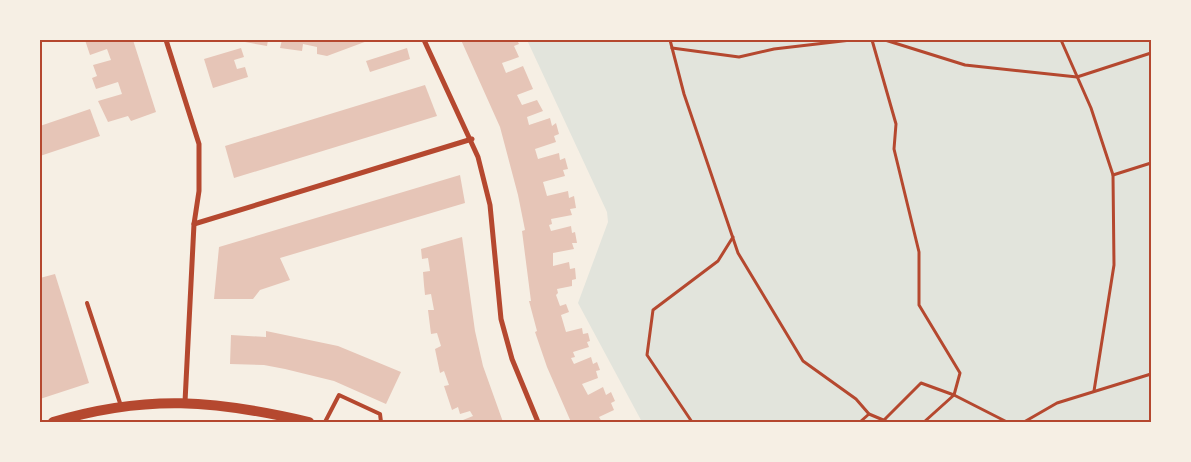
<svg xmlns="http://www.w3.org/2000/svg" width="1191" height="462" font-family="'Exo 2',sans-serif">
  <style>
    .green { fill: #e2e4dc }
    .building { fill: #e6c5b7 }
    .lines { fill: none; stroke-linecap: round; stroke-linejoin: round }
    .path { stroke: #b5482f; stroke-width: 3 }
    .service { stroke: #b5482f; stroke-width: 4 }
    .minor { stroke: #b5482f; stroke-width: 5 }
    .secondary { stroke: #b5482f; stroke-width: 10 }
    .neatline { fill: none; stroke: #b5482f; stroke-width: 2 }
  </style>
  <rect width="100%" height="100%" fill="#f6efe4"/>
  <path class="green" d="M 527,40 L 1151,40 L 1151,422 L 642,422 L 578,303 L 608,222 L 607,212 Z"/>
  <g class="building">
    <path d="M 85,40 L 133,40 L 156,112 L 131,121 L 128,116 L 108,122 L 98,101 L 122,94 L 118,82 L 96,89 L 92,78 L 97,76 L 93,65 L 111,60 L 107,49 L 90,55 Z"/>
    <path d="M 246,40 L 268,40 L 267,46 L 245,42 Z"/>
    <path d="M 282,40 L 370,40 L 327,56 L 317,54 L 317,47 L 303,44 L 302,51 L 280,48 Z"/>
    <path d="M 461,40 L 517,40 L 519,44 L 514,46 L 519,57 L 502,63 L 506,73 L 523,66 L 533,89 L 517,95 L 522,105 L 537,100 L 543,111 L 527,117 L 529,125 L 550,118 L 552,126 L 556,123 L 559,134 L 554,136 L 556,142 L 535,149 L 538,159 L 559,153 L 560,160 L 565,158 L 568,169 L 563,170 L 565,176 L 543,182 L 547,196 L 568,191 L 569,198 L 574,196 L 576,208 L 570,209 L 572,215 L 551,219 L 552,224 L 549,225 L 551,231 L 571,226 L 572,233 L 575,232 L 577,243 L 572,243 L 574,249 L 553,253 L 553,266 L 569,262 L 570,269 L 575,268 L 576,279 L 572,280 L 572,286 L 557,289 L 558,293 L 556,295 L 560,306 L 566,304 L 569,312 L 561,315 L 566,332 L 582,328 L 583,334 L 588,333 L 590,341 L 587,342 L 589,347 L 573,352 L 575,357 L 571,358 L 574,364 L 591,357 L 593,364 L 597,362 L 600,370 L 596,371 L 598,378 L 582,384 L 588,395 L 603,387 L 606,395 L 611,392 L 615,401 L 611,403 L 614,410 L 599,417 L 602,422 L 571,422 L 547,367 L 535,332 L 537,331 L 529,301 L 531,301 L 522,231 L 525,230 L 518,195 L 500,127 Z"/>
    <path d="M 241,48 L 244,57 L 234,60 L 237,69 L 245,67 L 248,77 L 213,88 L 204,59 Z"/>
    <path d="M 407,48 L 410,59 L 370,72 L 366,61 Z"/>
    <path d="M 425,85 L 437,116 L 234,178 L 225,146 Z"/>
    <path d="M 90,109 L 100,136 L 40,156 L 40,126 Z"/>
    <path d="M 460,175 L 465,203 L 280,258 L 290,280 L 260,290 L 253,299 L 214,299 L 219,247 Z"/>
    <path d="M 462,237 L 475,331 L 483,366 L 503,422 L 458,422 L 473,416 L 470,411 L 460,414 L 458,407 L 452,410 L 444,386 L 449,385 L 444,371 L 440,373 L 435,349 L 441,346 L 437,333 L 431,334 L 428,310 L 434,310 L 431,294 L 425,295 L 424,285 L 423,272 L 430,271 L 428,258 L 422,259 L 421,249 Z"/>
    <path d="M 55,274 L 89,383 L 40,399 L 40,278 Z"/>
    <path d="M 266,331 L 338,346 L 401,372 L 386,404 L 334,381 L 285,369 L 264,365 L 230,364 L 231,335 L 266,337 Z"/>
  </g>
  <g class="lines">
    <g class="path">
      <path d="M 670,40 L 684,94 L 738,253 L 803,361 L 856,399 L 869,414 L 888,422"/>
      <path d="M 872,40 L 896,124 L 894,149 L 919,252 L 919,305 L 960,373 L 954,395 L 1007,422"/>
      <path d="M 885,40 L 965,65 L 1077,77 L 1151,53"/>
      <path d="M 1061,40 L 1091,108 L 1113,175 L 1114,265 L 1094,391"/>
      <path d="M 672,48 L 739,57 L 774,49 L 851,40"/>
      <path d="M 1113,175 L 1151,163"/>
      <path d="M 883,421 L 921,383 L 954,395 L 924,422"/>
      <path d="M 692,422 L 647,355 L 653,310 L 718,261 L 733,237"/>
      <path d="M 860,422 L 869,414"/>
      <path d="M 1024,422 L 1057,403 L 1151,374"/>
    </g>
    <g class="service">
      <path d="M 87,303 L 121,406"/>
      <path d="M 325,422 L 339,395 L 380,414 L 381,422"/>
    </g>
    <g class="minor">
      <path d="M 166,40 L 199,144 L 199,191 L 194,224 L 185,402"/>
      <path d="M 424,40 L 478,157 L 490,205 L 501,319 L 512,359 L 538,422"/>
      <path d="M 194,224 L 472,139"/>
    </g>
    <path class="secondary" d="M 53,422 C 147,394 215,400 309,422"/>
  </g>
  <rect width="1191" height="462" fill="none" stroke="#f6efe4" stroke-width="82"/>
  <rect x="41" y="41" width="1109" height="380" class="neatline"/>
</svg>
